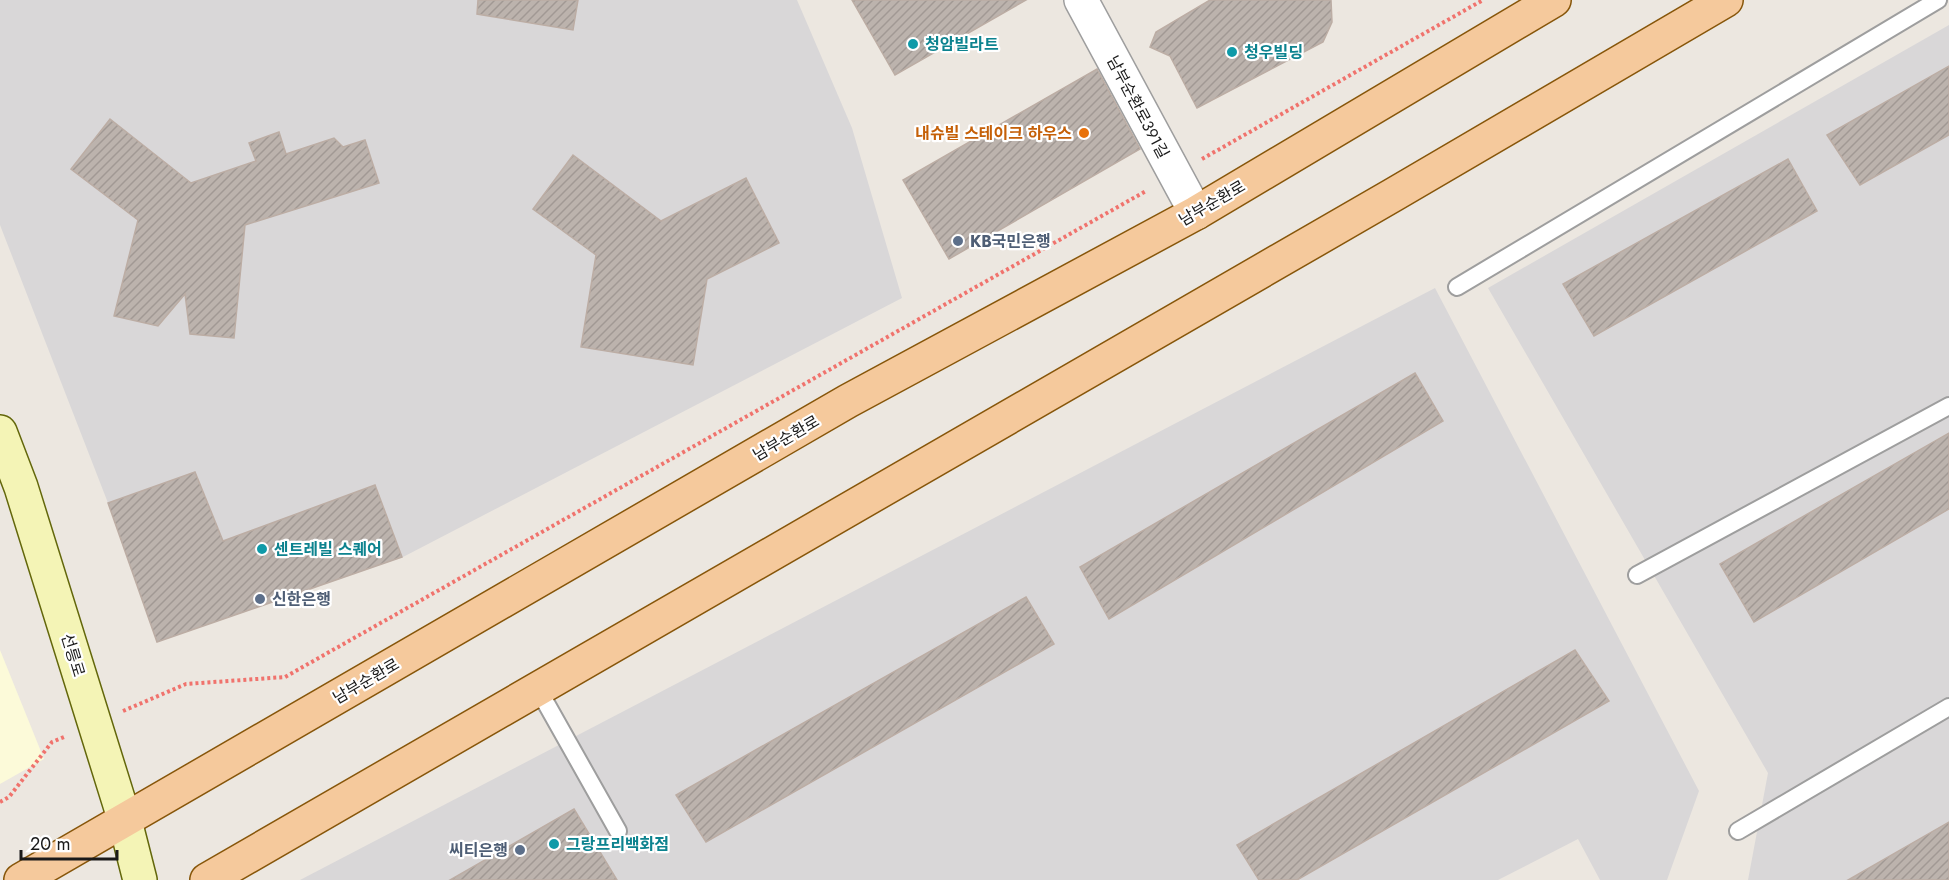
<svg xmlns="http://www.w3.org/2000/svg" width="1949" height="880" font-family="Jost,'Noto Sans KR',sans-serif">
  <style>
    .residential { fill: #d9d7d8 }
    .education { fill: #fcfad9 }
    .building { fill: url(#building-hatch); stroke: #bcada4; stroke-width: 1.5 }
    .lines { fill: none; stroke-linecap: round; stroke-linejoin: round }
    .lane-casing { stroke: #9e9e9e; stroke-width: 20 }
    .street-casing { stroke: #9e9e9e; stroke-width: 36 }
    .secondary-casing { stroke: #63670b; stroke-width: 36 }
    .primary-casing { stroke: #87560a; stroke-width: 36 }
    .path { stroke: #f0736d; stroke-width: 4; stroke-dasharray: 3 3; stroke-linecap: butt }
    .lane { stroke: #fff; stroke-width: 16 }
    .street { stroke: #fff; stroke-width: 33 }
    .secondary { stroke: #f4f4b6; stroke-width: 33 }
    .primary { stroke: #f5c99c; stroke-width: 33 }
    .culture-dot { fill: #0f9aa8; stroke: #fff; stroke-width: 2 }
    .food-dot { fill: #e8710a; stroke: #fff; stroke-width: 2 }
    .service-dot { fill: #5c6f8a; stroke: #fff; stroke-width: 2 }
    .labels { text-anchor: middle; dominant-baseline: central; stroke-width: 4.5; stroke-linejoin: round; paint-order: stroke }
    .culture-label { font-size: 16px; font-weight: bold; fill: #0d838f; stroke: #fff; text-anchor: start }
    .street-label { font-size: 16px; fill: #1a1a1a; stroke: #fff }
    .food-label { font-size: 16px; font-weight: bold; fill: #c56008; stroke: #fff; text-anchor: end }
    .service-label { font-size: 16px; font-weight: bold; fill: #4e5e75; stroke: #fff; text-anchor: start }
  </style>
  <defs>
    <pattern id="building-hatch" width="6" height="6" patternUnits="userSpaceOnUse" patternTransform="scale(1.5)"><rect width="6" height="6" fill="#bcb3ad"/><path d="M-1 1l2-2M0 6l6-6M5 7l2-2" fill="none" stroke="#a19994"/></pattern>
  </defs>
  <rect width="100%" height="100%" fill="#ece7e0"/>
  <g class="residential">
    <path d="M 0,0 L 797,0 L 852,128 L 902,298 L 403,557 L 157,642 L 108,503 L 0,225 Z"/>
    <path d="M 1949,25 L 1949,880 L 1748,880 L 1768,773 L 1488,288 Z"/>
    <path d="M 1435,288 L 1699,791 L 1667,880 L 1600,880 L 1578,839 L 1498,880 L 300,880 Z"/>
  </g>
  <path class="education" d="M 0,650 L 44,759 L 0,784 Z"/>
  <g class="building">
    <path d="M 478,0 L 578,0 L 573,30 L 477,14 Z"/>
    <path d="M 852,0 L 1026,0 L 895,75 Z"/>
    <path d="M 1210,0 L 1331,0 L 1332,22 L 1323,42 L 1197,108 L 1170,56 L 1150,47 L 1156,32 Z"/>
    <path d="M 1949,66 L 1949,135 L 1860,185 L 1827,135 Z"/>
    <path d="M 1097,69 L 1140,149 L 949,259 L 903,180 Z"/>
    <path d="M 110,119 L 191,183 L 256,161 L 249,143 L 279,132 L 286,154 L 334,138 L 343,147 L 365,140 L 379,183 L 245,225 L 234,338 L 190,334 L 185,294 L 158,326 L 114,316 L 138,220 L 71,169 Z"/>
    <path d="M 573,155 L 661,221 L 746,178 L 779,243 L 707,279 L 693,365 L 581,347 L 596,255 L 533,209 Z"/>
    <path d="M 1788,159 L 1817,211 L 1594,336 L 1563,284 Z"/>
    <path d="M 1415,373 L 1443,421 L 1109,619 L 1080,567 Z"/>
    <path d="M 1949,433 L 1949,509 L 1754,622 L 1720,564 Z"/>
    <path d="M 195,472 L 223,541 L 375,485 L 402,557 L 157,642 L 108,503 Z"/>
    <path d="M 1026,597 L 1054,644 L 706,842 L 676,795 Z"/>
    <path d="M 1575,650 L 1609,701 L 1297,880 L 1259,880 L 1237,845 Z"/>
    <path d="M 574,809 L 617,880 L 450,880 Z"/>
    <path d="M 1949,822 L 1949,880 L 1848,880 Z"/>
  </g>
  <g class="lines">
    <g class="lane-casing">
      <g id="lane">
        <path d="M 1457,287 L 1938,0"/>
        <path d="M 1637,575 L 1949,406"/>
        <path d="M 538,689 L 618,831"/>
        <path d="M 1738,831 L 1949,707"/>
      </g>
    </g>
    <g class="street-casing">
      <path id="street" d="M 1081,0 L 1196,213"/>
    </g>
    <g class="secondary-casing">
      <path id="secondary" d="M 0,432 L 21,487 L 125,821 L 140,880"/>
    </g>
    <g class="primary-casing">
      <g id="primary">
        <path d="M 21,880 L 848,401 L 1196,213 L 1554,0"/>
        <path d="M 207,880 L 1393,195 L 1726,0"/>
      </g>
    </g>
    <g class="path">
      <path d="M 1202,159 L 1483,0"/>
      <path d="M 123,711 L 186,684 L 285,677 L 1146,191"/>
      <path d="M 0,802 L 9,797 L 52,742 L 64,737"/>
    </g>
    <use href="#lane" class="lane"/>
    <use href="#street" class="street"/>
    <use href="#secondary" class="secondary"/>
    <use href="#primary" class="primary"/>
  </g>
  <g class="culture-dot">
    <circle cx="913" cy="44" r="6"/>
    <circle cx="1232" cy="52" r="6"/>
    <circle cx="262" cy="549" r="6"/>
    <circle cx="554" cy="844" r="6"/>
  </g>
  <circle class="food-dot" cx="1084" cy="133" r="6"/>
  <g class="service-dot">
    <circle cx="958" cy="241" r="6"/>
    <circle cx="260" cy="599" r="6"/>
    <circle cx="520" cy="850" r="6"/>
  </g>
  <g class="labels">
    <g class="culture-label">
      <text x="925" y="44">청암빌라트</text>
      <text x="1244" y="52">청우빌딩</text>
      <text x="274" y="549">센트레빌 스퀘어</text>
      <text x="566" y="844">그랑프리백화점</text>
    </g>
    <g class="street-label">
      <text transform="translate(1138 107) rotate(62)">남부순환로391길</text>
      <text transform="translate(1212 203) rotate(-30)">남부순환로</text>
      <text transform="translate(786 438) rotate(-30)">남부순환로</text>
      <text transform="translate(73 655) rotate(73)">선릉로</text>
      <text transform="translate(366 681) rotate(-30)">남부순환로</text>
    </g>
    <g class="food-label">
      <text x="1072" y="133">내슈빌 스테이크 하우스</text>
    </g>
    <g class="service-label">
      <text x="970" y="241">KB국민은행</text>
      <text x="272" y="599">신한은행</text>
      <text x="508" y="850" text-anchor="end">씨티은행</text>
    </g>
  </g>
  <path d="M21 850v9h96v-9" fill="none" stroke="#1a1a1a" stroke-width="3"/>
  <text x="30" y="850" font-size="18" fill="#1a1a1a" stroke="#ffffff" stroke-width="4.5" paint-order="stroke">20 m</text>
</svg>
